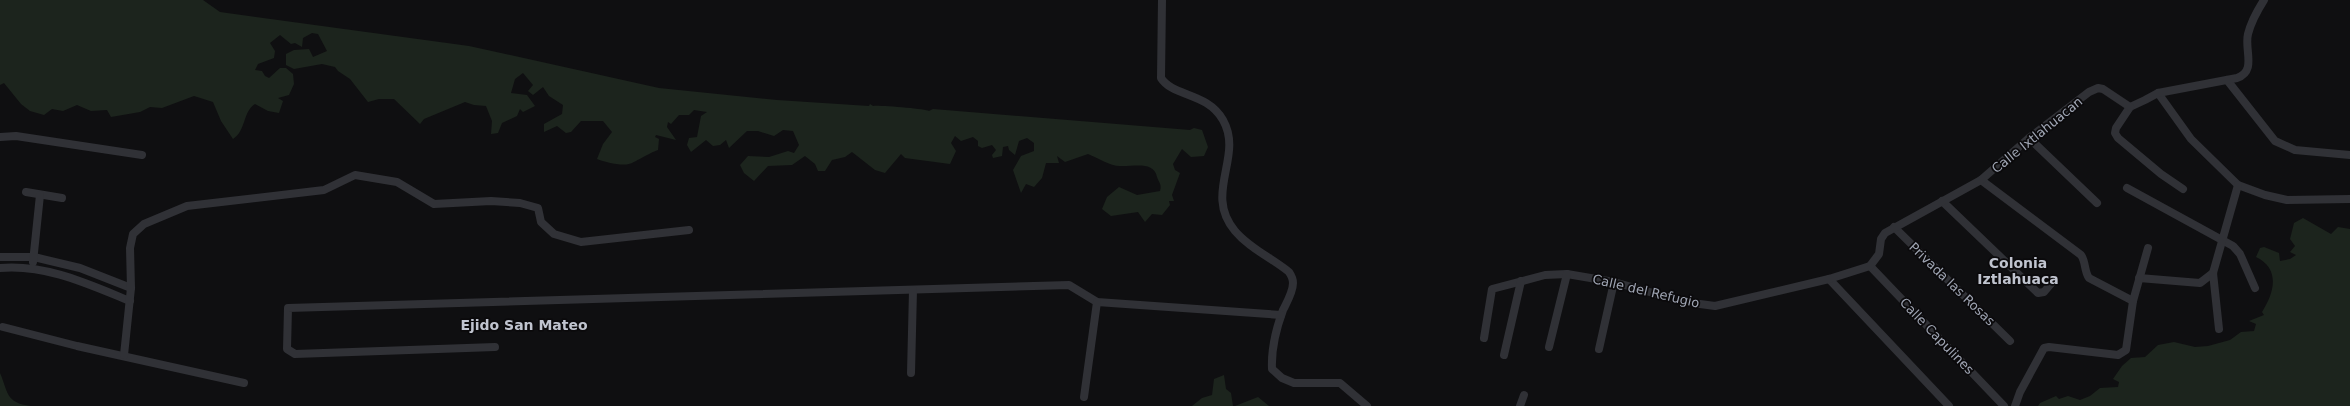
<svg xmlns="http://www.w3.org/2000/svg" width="2350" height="406" font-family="'DejaVu Sans',sans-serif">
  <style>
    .green { fill: #1c241d }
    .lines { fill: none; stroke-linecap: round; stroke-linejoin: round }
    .street { stroke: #303136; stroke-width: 8 }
    .labels { text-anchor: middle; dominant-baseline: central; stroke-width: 3.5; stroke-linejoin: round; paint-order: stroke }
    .street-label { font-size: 13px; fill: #9fa5b3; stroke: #0b0a0c }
    .neighbourhood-label { font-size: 14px; font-weight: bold; fill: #c0c4cf; stroke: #0b0a0c }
  </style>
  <rect width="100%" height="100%" fill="#0f0f11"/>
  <g class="green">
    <path d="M 0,0 L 203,0 L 220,12 L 469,46 L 659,88 L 777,100 L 869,106 L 870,104 L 873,106 C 879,105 926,109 929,111 L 933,109 L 1190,130 L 1194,128 L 1202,130 L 1208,147 L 1204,156 L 1191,157 L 1182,149 L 1173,164 L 1175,170 L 1180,173 L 1172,195 L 1174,201 L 1169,201 L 1170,205 L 1162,215 L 1152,214 L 1145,222 L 1138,212 L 1111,216 L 1102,209 L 1107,197 L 1119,187 L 1137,195 L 1160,191 C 1162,184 1159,183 1157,177 C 1154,160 1132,167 1120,166 C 1110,166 1098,158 1088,154 L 1065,162 L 1057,156 L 1059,163 L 1046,163 L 1042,178 L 1034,187 L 1026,184 L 1021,193 L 1013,170 L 1021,156 L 1034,151 L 1034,143 L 1027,138 L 1019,141 L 1015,155 L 1009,150 L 1008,146 L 1003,147 L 1002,156 L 993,158 L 992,155 L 996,150 L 992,145 L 982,148 L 978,146 L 978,141 L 973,137 L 961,141 L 955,136 L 951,143 L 956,151 L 950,164 L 905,158 L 901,154 L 885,173 L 875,170 L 852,152 L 845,157 L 832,160 L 825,171 L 818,171 L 815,164 L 805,156 L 792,165 L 768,166 L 754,181 L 744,173 L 740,165 L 748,156 L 769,157 L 788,151 L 794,153 L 799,145 L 793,131 L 783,130 L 774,136 L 758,131 L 747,131 L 729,148 L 726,140 L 720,145 L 713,146 L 706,140 L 691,152 L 687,145 L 689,138 L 697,137 L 701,116 L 707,112 L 694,110 L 689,115 L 679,115 L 671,124 L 668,122 L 667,127 L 676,140 L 656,135 L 655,137 L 659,139 L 658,150 C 651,152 632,164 629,164 C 620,166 605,162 597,159 L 603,144 L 612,132 L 603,121 L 581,121 L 571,132 L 566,133 L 557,126 L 544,132 L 544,124 L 562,114 L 563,105 L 549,96 L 543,87 L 533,95 L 528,91 L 533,85 L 523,73 L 515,79 L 511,93 L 527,95 L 535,106 L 523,112 L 520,109 L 517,116 L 502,123 L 498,133 L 491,134 L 492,121 L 486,106 L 474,105 L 465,102 L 424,119 L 420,124 L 394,99 L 379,99 L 368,102 L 350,79 L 338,71 L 335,67 L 322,64 L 294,69 L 286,65 L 286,54 L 294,50 L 309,49 L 313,57 L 327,51 L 318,34 L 312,33 L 303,38 L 302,47 L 295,43 L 291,44 L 280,35 L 270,43 L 275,51 L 274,58 L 258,64 L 255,70 L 262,71 L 265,76 L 269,78 L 280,68 L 286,68 L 293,74 L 294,84 L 289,95 L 278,98 L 283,101 L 279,113 L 268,111 L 255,104 C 243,111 246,131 233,139 L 221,121 L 213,102 L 194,96 L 162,108 L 150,107 L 140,112 L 111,117 L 107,110 L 91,111 L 77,105 L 63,111 L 52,109 L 44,115 L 30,111 L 21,104 L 4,83 L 0,85 Z"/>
    <path d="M 2303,218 L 2331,234 L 2338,227 L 2350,229 L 2350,406 L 2038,406 L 2040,403 L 2056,396 L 2059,399 L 2068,396 L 2080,400 L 2090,396 L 2100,388 L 2118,387 L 2119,382 L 2113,379 L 2122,366 L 2131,358 L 2145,357 L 2158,345 L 2174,342 L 2195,347 L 2208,346 L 2230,340 L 2241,332 L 2254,331 L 2256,324 L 2249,321 L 2264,315 L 2262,312 C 2274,293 2281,269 2256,257 L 2260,248 L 2264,247 L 2279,253 L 2280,261 L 2290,259 L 2296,255 L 2290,252 L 2295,246 L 2290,239 L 2294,223 Z"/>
    <path d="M 0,373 C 8,391 5,403 31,406 L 0,406 Z"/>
    <path d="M 1224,375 L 1226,389 L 1231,393 L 1233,406 L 1192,406 L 1202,398 L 1212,395 L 1214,379 Z"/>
    <path d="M 1258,397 L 1269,406 L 1235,406 Z"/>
  </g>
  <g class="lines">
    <g class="street">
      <path d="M 1162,0 L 1161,78 C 1173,97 1207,92 1223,120 C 1244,157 1203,193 1235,231 C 1249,248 1272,258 1289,272 C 1291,275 1293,279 1293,283 C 1293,292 1287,302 1283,310 C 1276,329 1271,348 1272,369 L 1282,378 L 1294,383 L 1340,383 L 1367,406"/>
      <path d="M 2227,80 L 2275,141 L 2295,150 L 2350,155"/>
      <path d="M 2158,93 L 2191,139 L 2238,185 L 2265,195 L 2287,200 L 2350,199"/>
      <path d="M 0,137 L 16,136 L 142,155"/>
      <path d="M 2029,138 L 2097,203"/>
      <path d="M 1981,180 L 2081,255 C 2086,262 2084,271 2089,278 L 2133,301"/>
      <path d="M 2127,188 L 2233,246 L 2240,254 L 2255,288"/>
      <path d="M 2183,189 L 2161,174 L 2118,138 L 2115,133 L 2116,128 L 2130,107 L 2145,100 L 2158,93 L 2237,78 C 2257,71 2244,50 2248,34 C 2251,22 2257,11 2264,0"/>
      <path d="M 26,192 L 62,198"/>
      <path d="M 1942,201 L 2038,293 L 2044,292 L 2055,279"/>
      <path d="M 1894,227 L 2010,341"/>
      <path d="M 0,257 L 34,257 L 80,268 L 131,288"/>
      <path d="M 33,262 L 40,195"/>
      <path d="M 1870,266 L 2004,406"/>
      <path d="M 0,268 C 46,264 88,284 130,301"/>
      <path d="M 2139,278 L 2200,283 L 2213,273"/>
      <path d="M 1829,279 L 1949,406"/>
      <path d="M 3,327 L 77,346 L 244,383"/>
      <path d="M 2219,329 L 2213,273 L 2238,185"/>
      <path d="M 1484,338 L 1492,289 L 1545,275 L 1567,274 L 1614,282 L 1685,302 L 1715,306 L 1829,279 L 1870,266 L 1879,254 L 1881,239 L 1885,233 L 1981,180 L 2029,138 L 2089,92 L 2098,88 L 2103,89 L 2130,107"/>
      <path d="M 495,347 L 295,354 L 287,349 L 288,308 L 1069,285 L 1097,302 L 1281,315"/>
      <path d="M 1549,347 L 1567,274"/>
      <path d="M 1599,349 L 1614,282"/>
      <path d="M 124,355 L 131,288 L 130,248 L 133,234 L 144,224 L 187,206 L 324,190 L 355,175 L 397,182 L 434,204 L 491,201 L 520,203 L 538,208 L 541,222 L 554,234 L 581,242 L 689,230"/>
      <path d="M 1504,355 L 1521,281"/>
      <path d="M 911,373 L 913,290"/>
      <path d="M 1084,397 L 1097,302"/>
      <path d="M 1520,406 L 1524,395"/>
      <path d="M 2015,406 L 2020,392 L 2044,348 L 2049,347 L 2118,355 L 2126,350 L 2133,301 L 2148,248"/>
    </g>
  </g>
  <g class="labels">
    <g class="street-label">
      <text transform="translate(2037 135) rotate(-39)">Calle Ixtlahuacan</text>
      <text transform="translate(1952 284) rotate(44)">Privada las Rosas</text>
      <text transform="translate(1646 291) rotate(13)">Calle del Refugio</text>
      <text transform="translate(1937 336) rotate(46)">Calle Capulines</text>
    </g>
    <g class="neighbourhood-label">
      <text x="2018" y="263">Colonia<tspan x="2018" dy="16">Iztlahuaca</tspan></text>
      <text x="524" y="325">Ejido San Mateo</text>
    </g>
  </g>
</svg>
